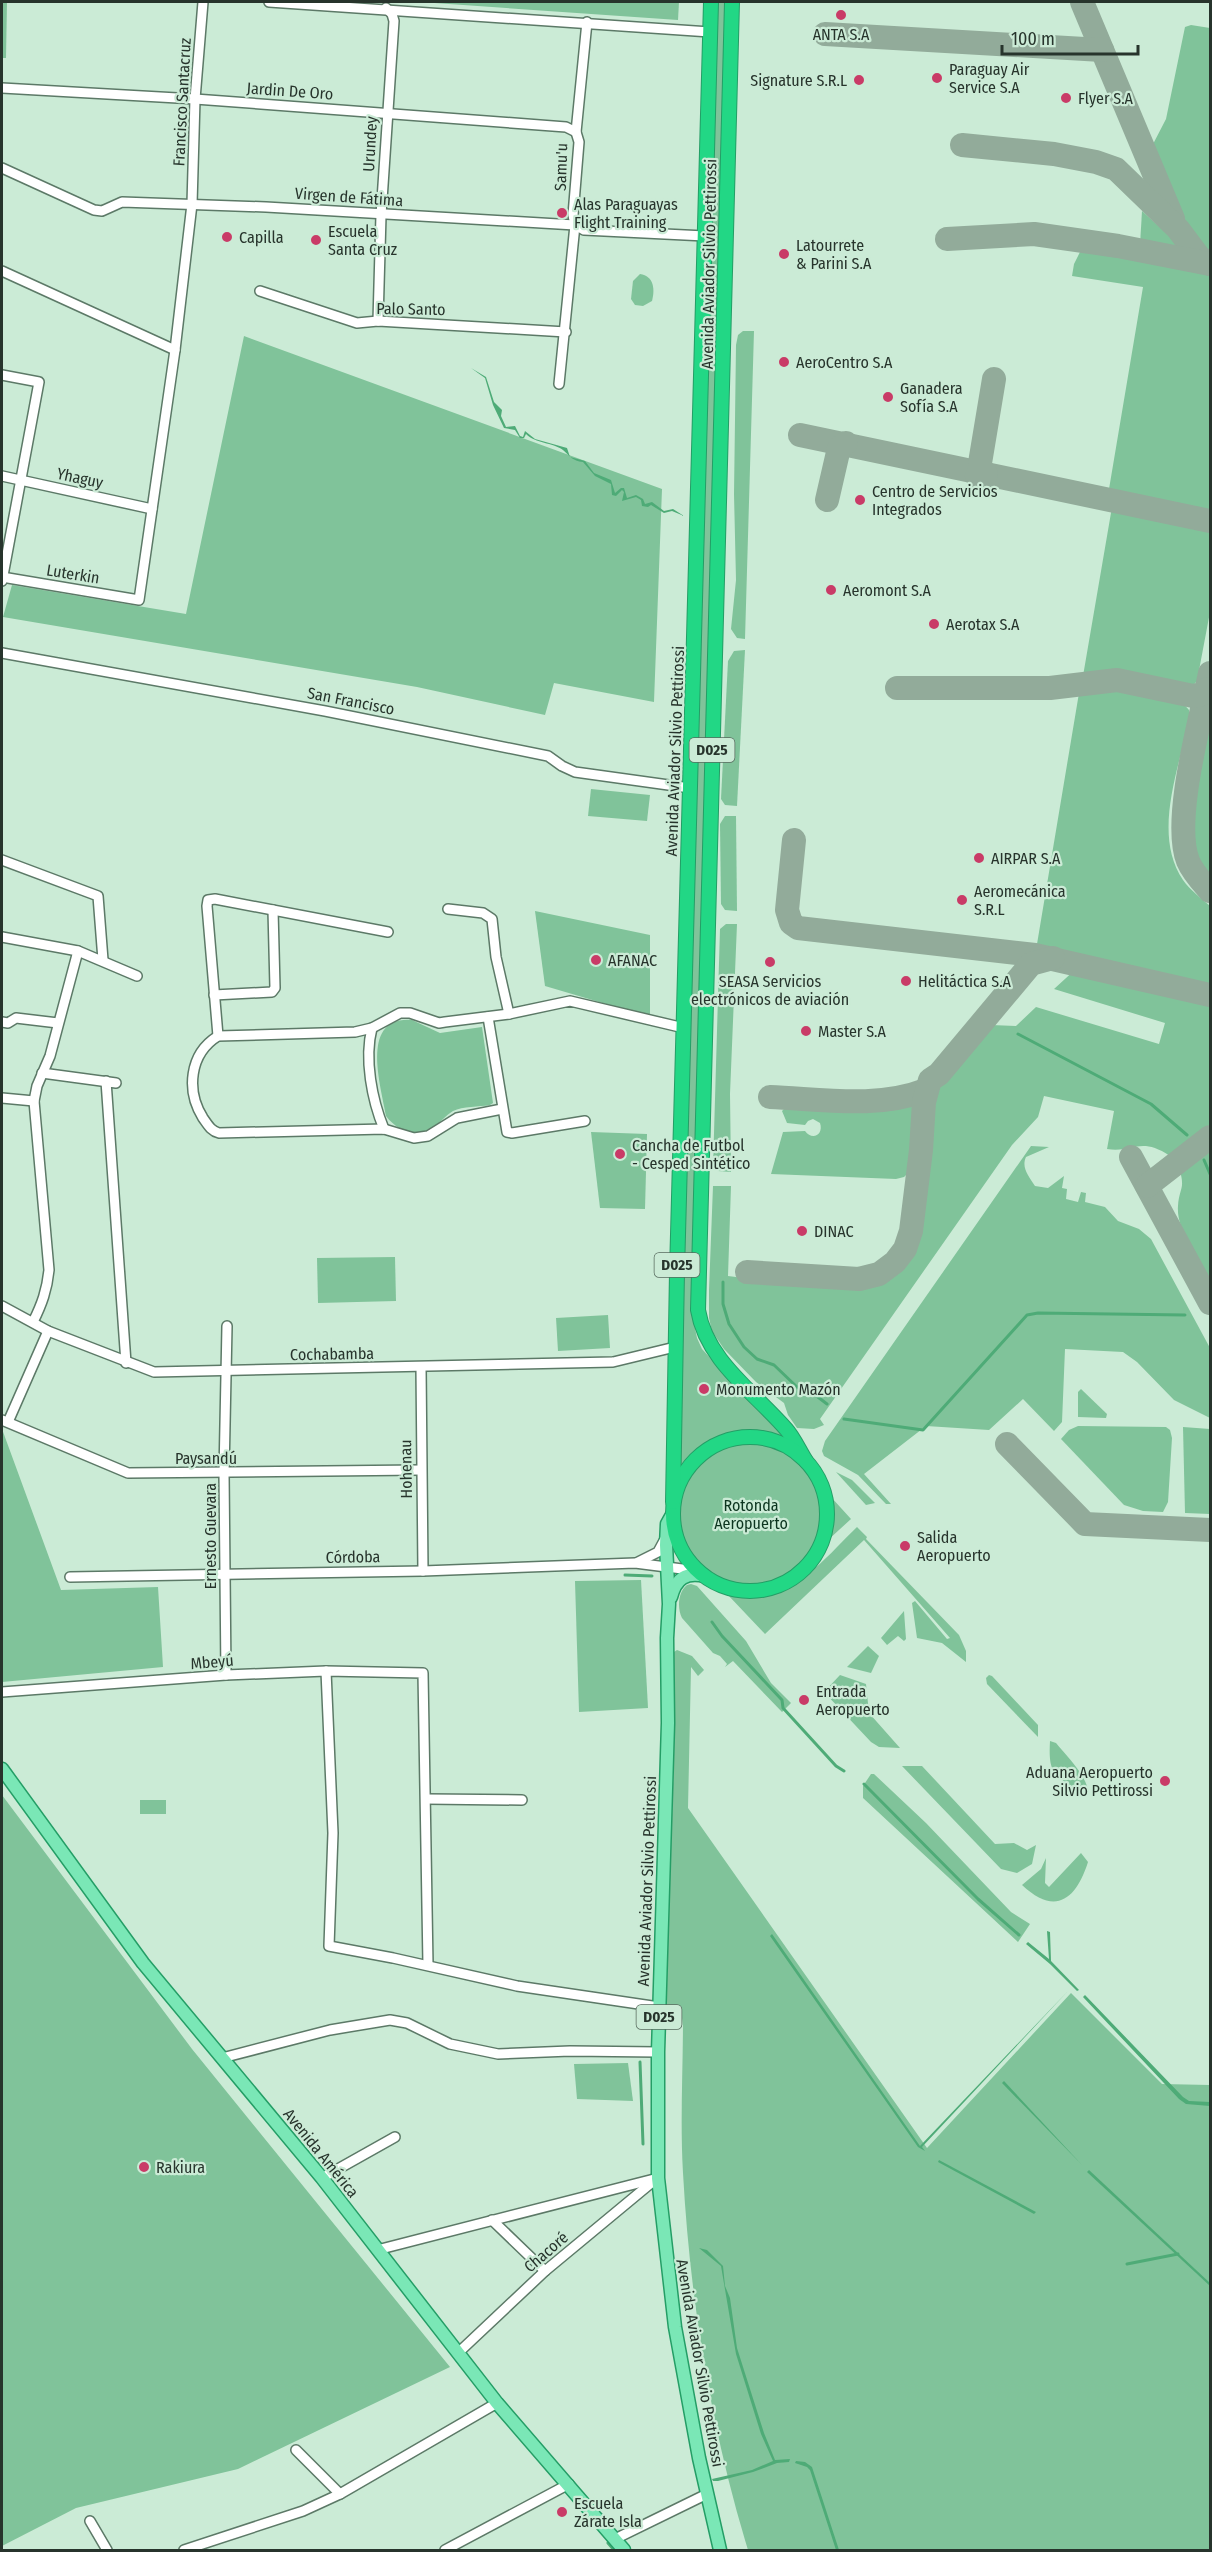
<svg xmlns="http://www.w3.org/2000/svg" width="1212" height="2552" font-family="'Fira Sans Condensed',sans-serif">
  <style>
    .green { fill: #80c39a }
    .water { fill: #4eab77 }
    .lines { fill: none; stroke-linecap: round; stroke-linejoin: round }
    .stream { stroke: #4eab77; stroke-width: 3 }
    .taxiway { stroke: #92ab9a; stroke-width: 24 }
    .minor-casing { stroke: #5c7967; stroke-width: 12 }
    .major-casing { stroke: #249e66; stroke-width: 15 }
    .highway-casing { stroke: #249e66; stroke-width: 16 }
    .minor { stroke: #fff; stroke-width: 9 }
    .major { stroke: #7ae7b6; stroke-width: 12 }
    .highway { stroke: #22d785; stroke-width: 14 }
    .poi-dot { fill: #c93b67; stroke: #cbebd6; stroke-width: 2 }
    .labels { text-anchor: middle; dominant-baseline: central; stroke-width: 4.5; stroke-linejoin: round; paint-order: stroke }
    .shield { fill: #cbebd6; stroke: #586b5f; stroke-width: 1.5 }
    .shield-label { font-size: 15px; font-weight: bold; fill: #27342c }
    .poi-label { font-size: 16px; fill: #27342c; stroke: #cbebd6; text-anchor: start }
    .street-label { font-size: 16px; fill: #27342c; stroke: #cbebd6 }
    .park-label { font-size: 16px; fill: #0c351f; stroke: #cbebd6 }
  </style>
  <rect width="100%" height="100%" fill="#cbebd6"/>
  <g class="green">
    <path d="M 2,2 L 7,2 L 6,58 L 2,58 Z"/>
    <path d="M 420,2 L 679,2 L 678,20 Z"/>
    <path d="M 716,2 L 727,2 L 719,317 L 717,329 L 712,335 L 708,323 Z"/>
    <path d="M 1191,25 L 1210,28 L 1210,257 L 1199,250 L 1180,228 L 1151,148 L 1166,119 L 1185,27 Z"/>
    <path d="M 1142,211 L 1184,249 L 1183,253 L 1140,245 Z"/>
    <path d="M 1082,248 L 1210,272 L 1210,516 L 1108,495 L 1143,287 L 1072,276 L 1074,264 Z"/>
    <path d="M 640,274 C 654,276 655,289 652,301 L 643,306 L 635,305 L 631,299 L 633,281 Z"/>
    <path d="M 743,331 L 754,331 L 745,639 L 737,638 L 731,629 L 736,580 L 734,494 L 736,345 L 738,335 Z"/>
    <path d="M 244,336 L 662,489 L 654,702 L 554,683 L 545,715 L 417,687 L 3,617 L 12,585 L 186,614 Z"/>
    <path d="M 711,358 L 716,360 L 718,376 L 692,1313 L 697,1338 L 702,1349 L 783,1437 C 739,1425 704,1433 678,1473 L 707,376 Z"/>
    <path d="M 1112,507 L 1210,528 L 1210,612 L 1197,681 L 1190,689 C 1177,692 1150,681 1135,679 C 1118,676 1101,676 1083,676 Z"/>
    <path d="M 745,650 L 737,806 L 725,805 L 721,799 L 728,661 L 734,651 Z"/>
    <path d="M 1115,688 C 1139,688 1173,689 1189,710 L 1189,720 C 1179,769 1152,834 1183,880 C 1190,890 1201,898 1210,906 L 1210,989 L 1061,953 L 1036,950 L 1079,693 Z"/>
    <path d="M 1210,708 L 1210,881 C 1169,843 1201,756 1210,708 Z"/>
    <path d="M 591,789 L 650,795 L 647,821 L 588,816 Z"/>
    <path d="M 725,816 L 736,816 L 737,911 L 725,910 L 721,904 L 720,824 Z"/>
    <path d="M 535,911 L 650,935 L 650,1017 L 545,986 Z"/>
    <path d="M 726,924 L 737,924 L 730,1094 L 731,1172 L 718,1171 L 713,1167 L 720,929 Z"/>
    <path d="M 1077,968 L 1210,1000 L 1210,1125 L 1170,1156 C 1140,1136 1134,1153 1107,1149 L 1114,1111 L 1044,1096 L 1038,1117 L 1012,1145 L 820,1419 L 824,1425 L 814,1429 L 797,1428 L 788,1415 L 784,1403 L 756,1382 L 724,1349 L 712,1331 L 709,1318 L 709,1290 L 713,1186 L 731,1186 L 728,1276 L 767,1281 L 877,1286 L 888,1278 L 904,1262 L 917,1229 L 936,1089 L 991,1025 L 1016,1026 L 1036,1007 L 1159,1044 L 1165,1023 L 1054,989 Z"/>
    <path d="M 412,1020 L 440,1033 L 482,1027 L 493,1103 L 490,1105 C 479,1107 463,1106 453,1111 C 446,1115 441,1122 435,1126 C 417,1138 398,1132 386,1116 C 381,1085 359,1016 412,1020 Z"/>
    <path d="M 910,1100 L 913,1106 L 909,1172 L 904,1177 L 896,1179 L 771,1174 L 783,1132 L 805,1131 C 812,1141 824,1135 820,1123 L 813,1119 L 808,1121 L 805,1125 L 787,1123 L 782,1111 L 787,1106 L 879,1107 Z"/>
    <path d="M 591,1132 L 647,1134 L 645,1209 L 600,1208 Z"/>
    <path d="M 1210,1141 L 1210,1280 C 1199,1259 1176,1231 1178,1206 C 1179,1188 1186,1189 1179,1168 L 1185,1161 Z"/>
    <path d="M 1031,1146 L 1049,1147 L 1026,1157 C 1021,1168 1029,1176 1035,1186 L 1048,1188 L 1064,1176 L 1062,1188 L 1067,1189 L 1066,1199 L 1078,1202 L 1081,1192 L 1086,1193 L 1085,1202 L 1105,1207 L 1118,1221 L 1139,1229 L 1151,1239 L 1210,1348 L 1210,1418 L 1174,1400 L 1137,1362 L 1123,1352 L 1065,1349 L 1062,1422 L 1054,1431 L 1023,1399 L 989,1430 L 926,1426 L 864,1474 L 891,1504 L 886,1504 L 858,1475 L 824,1456 L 822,1451 L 825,1441 Z"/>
    <path d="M 395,1257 L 396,1301 L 318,1303 L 317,1258 Z"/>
    <path d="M 608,1315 L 610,1348 L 558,1351 L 556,1318 Z"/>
    <path d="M 1081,1389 L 1107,1414 L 1106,1418 L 1078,1417 L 1078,1392 Z"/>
    <path d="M 1078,1426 L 1166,1427 L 1170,1430 L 1172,1438 L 1168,1502 L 1163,1512 L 1143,1511 L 1124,1505 L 1061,1439 L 1069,1430 Z"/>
    <path d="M 1183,1427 L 1210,1429 L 1210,1514 L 1185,1513 Z"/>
    <path d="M 2,1429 L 61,1590 L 158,1587 L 163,1667 L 2,1682 Z"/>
    <circle cx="751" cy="1514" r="71"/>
    <path d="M 836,1472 L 852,1480 L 875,1503 L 866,1505 Z"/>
    <path d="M 831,1497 L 851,1519 L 828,1540 L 833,1517 Z"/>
    <path d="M 857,1527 L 867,1537 L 866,1539 L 959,1635 L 966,1651 L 966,1662 L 942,1643 L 917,1638 L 912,1603 L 915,1601 L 947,1639 L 950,1638 L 864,1540 L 765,1634 L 728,1595 C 737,1593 753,1597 764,1595 C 803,1588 830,1553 857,1527 Z"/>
    <path d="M 641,1580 L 648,1708 L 579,1712 L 575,1581 Z"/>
    <path d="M 691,1584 L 697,1586 L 746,1641 L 771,1683 L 791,1703 L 782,1712 L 733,1661 L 725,1667 L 727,1664 L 720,1656 L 713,1653 L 682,1618 C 677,1608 678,1592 687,1585 Z"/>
    <path d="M 904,1611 L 906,1639 L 904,1641 L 898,1636 L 887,1645 L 881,1638 Z"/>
    <path d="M 868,1646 L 879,1656 L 871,1673 L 847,1667 Z"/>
    <path d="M 677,1650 L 692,1656 L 704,1670 L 698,1676 L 691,1667 L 688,1808 L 927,2148 L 1071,1993 L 1162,2084 L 1210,2085 L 1210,2550 L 748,2550 C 711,2429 690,2300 683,2173 C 680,2122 683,2070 683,2018 L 682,2027 L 665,2026 L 674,1755 L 674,1652 Z"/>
    <path d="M 840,1675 L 866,1684 L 869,1713 L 900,1748 L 879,1747 L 871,1742 L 824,1692 Z"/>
    <path d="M 989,1675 L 992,1676 L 1038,1725 L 1038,1737 L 987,1684 L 986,1678 Z"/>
    <path d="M 1050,1741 L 1056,1743 C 1068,1758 1086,1774 1089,1794 L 1084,1789 L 1078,1793 C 1055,1772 1048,1776 1050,1741 Z"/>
    <path d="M 902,1766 L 922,1766 L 995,1844 L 1014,1843 L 1027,1850 L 1036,1845 L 1032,1864 L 1017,1873 L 1001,1869 Z"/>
    <path d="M 871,1774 L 874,1774 L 926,1823 L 1011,1912 L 1030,1924 L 1018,1942 L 863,1798 L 863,1786 Z"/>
    <path d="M 2,1795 L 192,2049 L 450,2367 L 238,2469 L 76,2508 L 2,2546 Z"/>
    <rect x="140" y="1800" width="26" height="14"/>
    <path d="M 1081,1853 L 1088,1862 C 1076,1900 1055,1916 1022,1885 L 1041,1869 L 1046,1858 L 1045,1883 L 1049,1887 Z"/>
    <path d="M 628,2063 L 633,2101 L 577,2099 L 574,2064 Z"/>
  </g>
  <g class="water">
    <path d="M 471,368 L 486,377 L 494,402 L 502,410 L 501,416 L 506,427 L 515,426 L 520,436 L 523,437 L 525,431 L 535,439 L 567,448 L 570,457 L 585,461 L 594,473 L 611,480 L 615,493 L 621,488 L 624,488 L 627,498 L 636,495 L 643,499 L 645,504 L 652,502 L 664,511 L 673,509 L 684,516 L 672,511 L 664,513 L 651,505 L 648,507 L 642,506 L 641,500 L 636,497 L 622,501 L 624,492 L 622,490 L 616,496 L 612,495 L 611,484 L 595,476 L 583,462 C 572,461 570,456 563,450 C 552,442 536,444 526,434 L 524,438 L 520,438 L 515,430 L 504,428 L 493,405 L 485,378 Z"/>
    <path d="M 1047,1931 L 1050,1932 L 1051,1961 L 1079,1990 L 1077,1991 L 1050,1964 L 1026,1944 L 1028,1942 L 1049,1959 Z"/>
    <path d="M 772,1934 L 920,2146 L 1068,1991 L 922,2147 L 925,2151 L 918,2147 L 770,1936 Z"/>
    <path d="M 1085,1995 L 1183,2097 L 1189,2101 L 1210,2102 L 1210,2106 L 1186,2104 L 1179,2099 L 1083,1997 Z"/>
    <path d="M 1004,2081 L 1082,2165 L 1002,2083 Z"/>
    <path d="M 939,2160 L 1036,2212 L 1034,2214 L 938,2162 Z"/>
    <path d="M 1089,2170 L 1210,2283 L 1210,2286 L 1087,2172 Z"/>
    <path d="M 699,2248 L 707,2250 L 723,2266 L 725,2286 L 730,2298 L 737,2348 L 764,2433 L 775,2460 L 790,2459 L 789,2462 L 777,2463 L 753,2472 L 718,2481 L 713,2481 L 712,2479 L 752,2470 L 773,2461 L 761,2434 L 736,2354 L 721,2266 Z"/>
    <path d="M 796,2461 L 805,2462 L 812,2467 L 839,2550 L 836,2550 L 810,2470 L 807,2467 L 795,2463 Z"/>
  </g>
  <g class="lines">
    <g class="stream">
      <path d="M 1018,1034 L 1151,1104 L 1187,1135"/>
      <path d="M 1204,1160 L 1210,1174"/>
      <path d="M 723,1282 L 723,1304 L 729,1324 L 744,1347 L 757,1359 L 774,1365 L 797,1387 L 810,1391 L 827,1404"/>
      <path d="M 844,1419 L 923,1430 L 1027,1315 L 1038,1313 L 1185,1315"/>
      <path d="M 625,1575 L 652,1576"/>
      <path d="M 712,1622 L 722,1636 L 782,1700 L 783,1708 L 836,1766 L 844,1771"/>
      <path d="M 864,1784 L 978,1899 L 1019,1935"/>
      <path d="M 640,2062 L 643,2144"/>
      <path d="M 1127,2264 L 1178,2254"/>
      <path d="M 608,2543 L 614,2550"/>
    </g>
    <g class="taxiway">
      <path d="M 1082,2 L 1173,219"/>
      <path d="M 825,34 L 1102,50"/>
      <path d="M 962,145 L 1054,154 L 1096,162 L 1116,169 L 1178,229 L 1199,257 L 1210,264"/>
      <path d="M 947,239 L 1034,234 L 1118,246 L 1210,264"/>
      <path d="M 800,435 L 1210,521"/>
      <path d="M 977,476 L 979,480 L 986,474 L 981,469 L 980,463 L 994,379"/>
      <path d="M 827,500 L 839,448 L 846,443"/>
      <path d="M 1210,673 C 1201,718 1172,820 1188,861 C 1193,873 1202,882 1210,891"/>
      <path d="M 897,688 L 1050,688 L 1117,680 L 1193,696 L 1202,694 L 1207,689"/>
      <path d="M 794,840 L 787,910 L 791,923 L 798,928 L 1035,955 L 1210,995"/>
      <path d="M 770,1097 C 821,1099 877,1109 926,1090"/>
      <path d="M 1131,1157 L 1210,1303"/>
      <path d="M 1147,1186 L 1210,1137"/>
      <path d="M 747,1272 L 859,1279 L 879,1274 L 895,1262 L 905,1249 L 911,1231 L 921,1150 L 924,1102 L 930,1080 L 939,1074 L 1031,964 L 1053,958"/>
      <path d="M 1007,1444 L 1085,1524 L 1210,1530"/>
    </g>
    <g class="minor-casing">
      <g id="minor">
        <path d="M 269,2 L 710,32"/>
        <path d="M 2,88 L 195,99 L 566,127 L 576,132"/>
        <path d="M 2,168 L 94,210 L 102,211 L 122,202 L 266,207 L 575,225 L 584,230 L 705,236"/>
        <path d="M 2,271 L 175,350"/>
        <path d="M 260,291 L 357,323 L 378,321 L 566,332"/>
        <path d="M 378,321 L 381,215 L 394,21 L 392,14 L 386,8"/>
        <path d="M 2,375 L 39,382 L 2,581"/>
        <path d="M 559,384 L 575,225 L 573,215 L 579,142 L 576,132 L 587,22"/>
        <path d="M 2,476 L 152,509"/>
        <path d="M 2,577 L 139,600 L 175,350 L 192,204 L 195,99 L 203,2"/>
        <path d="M 2,653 L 325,711 L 548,756 L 562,766 L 575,772 L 690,788"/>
        <path d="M 2,860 L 98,896 L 103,960"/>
        <path d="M 448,909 L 483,913 L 492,919 L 496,957 L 509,1014"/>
        <path d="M 2,937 L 78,951 L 137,976"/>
        <path d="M 214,995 L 272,992 L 275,988 L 273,910"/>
        <path d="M 488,1017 L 507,1132 L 512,1133 L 585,1121"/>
        <path d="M 2,1022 L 8,1023 L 16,1018 L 58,1023"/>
        <path d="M 372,1028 C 364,1059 372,1100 384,1129"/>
        <path d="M 218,1036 L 207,906 L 208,900 L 215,899 L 388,932"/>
        <path d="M 42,1073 L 116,1083"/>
        <path d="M 106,1081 L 126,1363"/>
        <path d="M 2,1098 L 34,1101"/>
        <path d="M 502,1109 L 457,1118 L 428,1136 L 414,1138 L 384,1129 L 219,1133 C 211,1131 208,1125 203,1118 C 186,1091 189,1054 218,1036 L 355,1032 L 372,1028 L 400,1013 L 410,1013 L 439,1023 L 445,1022 L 509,1014 L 570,1001 L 684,1028"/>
        <path d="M 2,1306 L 48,1331 L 154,1372 L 613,1362 L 675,1347"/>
        <path d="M 33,1322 C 42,1304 47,1290 49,1270 L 34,1101 L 37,1086 L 50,1056 L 78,951"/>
        <path d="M 421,1367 L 423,1571"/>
        <path d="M 2,1420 L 128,1473 L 421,1470"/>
        <path d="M 8,1422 L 48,1331"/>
        <path d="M 638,1562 L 658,1552 L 665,1539"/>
        <path d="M 70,1577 L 423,1571 L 635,1563 L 698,1571"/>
        <path d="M 326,1671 L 333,1833 L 329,1946 L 393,1958 L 517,1986 L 659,2007"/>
        <path d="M 226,1675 L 224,1473 L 227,1326"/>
        <path d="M 2,1692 L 226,1675 L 326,1671 L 423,1673 L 428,1965"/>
        <path d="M 426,1799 L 522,1800"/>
        <path d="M 222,2058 L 330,2030 L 390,2020 L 407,2023 L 450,2044 L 498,2054 L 570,2051 L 658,2052"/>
        <path d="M 322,2178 L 395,2137"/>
        <path d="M 492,2220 L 545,2271"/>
        <path d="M 377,2250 L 658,2178"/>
        <path d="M 458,2353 L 545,2271 L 656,2179"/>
        <path d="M 296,2450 L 340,2494"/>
        <path d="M 90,2521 L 107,2550"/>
        <path d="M 615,2539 L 707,2494"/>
        <path d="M 184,2550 L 303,2511 L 340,2494 L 497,2403"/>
        <path d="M 445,2550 L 569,2484"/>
      </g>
    </g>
    <g class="major-casing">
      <g id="major">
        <path d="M 672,1515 L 667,1524 L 666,1545 L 669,1604 L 667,1638 L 668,1723 L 658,2052 L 658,2178 L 675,2327 L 699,2458 L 720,2550"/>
        <path d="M 671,1597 C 676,1578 686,1572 705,1576"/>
        <path d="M 2,1769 L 143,1963 L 322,2178 L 497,2403 L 624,2550"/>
      </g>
    </g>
    <g class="highway-casing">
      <g id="highway">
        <path d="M 732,2 L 698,1310 C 706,1360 754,1392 786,1429 C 794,1438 799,1450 806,1461"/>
        <circle cx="750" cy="1514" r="77"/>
        <path d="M 673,1502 L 677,1272 L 711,2"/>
      </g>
    </g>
    <use href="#minor" class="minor"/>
    <use href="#major" class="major"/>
    <use href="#highway" class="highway"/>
  </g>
  <g class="poi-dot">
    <circle cx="841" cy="15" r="6"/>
    <circle cx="937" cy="78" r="6"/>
    <circle cx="859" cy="80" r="6"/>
    <circle cx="1066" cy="98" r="6"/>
    <circle cx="562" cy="213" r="6"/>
    <circle cx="227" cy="237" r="6"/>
    <circle cx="316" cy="240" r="6"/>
    <circle cx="784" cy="254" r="6"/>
    <circle cx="784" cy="362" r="6"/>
    <circle cx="888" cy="397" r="6"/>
    <circle cx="860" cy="500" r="6"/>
    <circle cx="831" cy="590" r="6"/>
    <circle cx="934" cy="624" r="6"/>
    <circle cx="979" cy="858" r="6"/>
    <circle cx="962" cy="900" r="6"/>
    <circle cx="596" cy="960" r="6"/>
    <circle cx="770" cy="962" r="6"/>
    <circle cx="906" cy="981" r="6"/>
    <circle cx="806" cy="1031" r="6"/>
    <circle cx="620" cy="1154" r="6"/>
    <circle cx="802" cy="1231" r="6"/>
    <circle cx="704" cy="1389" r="6"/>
    <circle cx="905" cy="1546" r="6"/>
    <circle cx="804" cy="1700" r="6"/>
    <circle cx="1165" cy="1781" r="6"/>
    <circle cx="144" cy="2167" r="6"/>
    <circle cx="562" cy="2512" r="6"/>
  </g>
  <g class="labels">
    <g class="shield">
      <rect x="689.5" y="738" width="45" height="24" rx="4.5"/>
      <rect x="654.5" y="1253" width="45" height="24" rx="4.5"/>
      <rect x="636.5" y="2005" width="45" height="24" rx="4.5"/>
    </g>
    <g class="shield-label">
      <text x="712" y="750">D025</text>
      <text x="677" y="1265">D025</text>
      <text x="659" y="2017">D025</text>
    </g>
    <g class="poi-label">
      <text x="841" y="34" text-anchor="middle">ANTA S.A</text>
      <text x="949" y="69">Paraguay Air<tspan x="949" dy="18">Service S.A</tspan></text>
      <text x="847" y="80" text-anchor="end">Signature S.R.L</text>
      <text x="1078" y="98">Flyer S.A</text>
      <text x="574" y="204">Alas Paraguayas<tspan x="574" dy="18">Flight Training</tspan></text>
      <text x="328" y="231">Escuela<tspan x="328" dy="18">Santa Cruz</tspan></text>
      <text x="239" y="237">Capilla</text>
      <text x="796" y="245">Latourrete<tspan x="796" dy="18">&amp; Parini S.A</tspan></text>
      <text x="796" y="362">AeroCentro S.A</text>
      <text x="900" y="388">Ganadera<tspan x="900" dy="18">Sofía S.A</tspan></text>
      <text x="872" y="491">Centro de Servicios<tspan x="872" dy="18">Integrados</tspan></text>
      <text x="843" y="590">Aeromont S.A</text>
      <text x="946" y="624">Aerotax S.A</text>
      <text x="991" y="858">AIRPAR S.A</text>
      <text x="974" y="891">Aeromecánica<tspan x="974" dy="18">S.R.L</tspan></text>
      <text x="608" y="960">AFANAC</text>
      <text x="770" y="981" text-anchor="middle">SEASA Servicios<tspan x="770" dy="18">electrónicos de aviación</tspan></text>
      <text x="918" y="981">Helitáctica S.A</text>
      <text x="818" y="1031">Master S.A</text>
      <text x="632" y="1145">Cancha de Futbol<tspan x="632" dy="18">- Cesped Sintético</tspan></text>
      <text x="814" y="1231">DINAC</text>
      <text x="716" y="1389">Monumento Mazón</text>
      <text x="917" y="1537">Salida<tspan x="917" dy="18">Aeropuerto</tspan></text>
      <text x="816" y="1691">Entrada<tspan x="816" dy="18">Aeropuerto</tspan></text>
      <text x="1153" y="1772" text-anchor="end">Aduana Aeropuerto<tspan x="1153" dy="18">Silvio Pettirossi</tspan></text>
      <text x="156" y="2167">Rakiura</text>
      <text x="574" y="2503">Escuela<tspan x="574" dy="18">Zárate Isla</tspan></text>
    </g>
    <g class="street-label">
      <text transform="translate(290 91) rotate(4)">Jardin De Oro</text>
      <text transform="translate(182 102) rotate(-87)">Francisco Santacruz</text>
      <text transform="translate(370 144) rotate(-87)">Urundey</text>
      <text transform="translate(561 167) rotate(-88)">Samu'u</text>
      <text transform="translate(349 197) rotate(4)">Virgen de Fátima</text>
      <text transform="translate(709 264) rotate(-89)">Avenida Aviador Silvio Pettirossi</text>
      <text transform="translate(411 309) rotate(1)">Palo Santo</text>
      <text transform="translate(80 478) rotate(12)">Yhaguy</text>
      <text transform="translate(73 574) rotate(9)">Luterkin</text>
      <text transform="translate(351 701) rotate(11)">San Francisco</text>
      <text transform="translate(675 751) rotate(-88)">Avenida Aviador Silvio Pettirossi</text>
      <text transform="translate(332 1354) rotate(-1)">Cochabamba</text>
      <text x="206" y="1458">Paysandú</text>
      <text transform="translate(406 1469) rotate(-91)">Hohenau</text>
      <text transform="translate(210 1536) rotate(-90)">Ernesto Guevara</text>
      <text transform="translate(353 1557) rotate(-1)">Córdoba</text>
      <text transform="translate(212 1662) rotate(-5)">Mbeyú</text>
      <text transform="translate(647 1881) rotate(-88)">Avenida Aviador Silvio Pettirossi</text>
      <text transform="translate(321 2153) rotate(51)">Avenida América</text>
      <text transform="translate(546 2252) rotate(-41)">Chacoré</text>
      <text transform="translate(700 2363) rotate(80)">Avenida Aviador Silvio Pettirossi</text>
    </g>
    <g class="park-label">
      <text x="751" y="1505">Rotonda<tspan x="751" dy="18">Aeropuerto</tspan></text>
    </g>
  </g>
  <rect width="1212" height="2552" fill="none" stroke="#27342c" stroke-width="6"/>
  <path d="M1002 45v9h136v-9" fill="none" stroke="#27342c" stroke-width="3"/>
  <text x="1011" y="45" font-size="18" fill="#27342c" stroke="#cbebd6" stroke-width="4.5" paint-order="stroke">100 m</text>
</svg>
